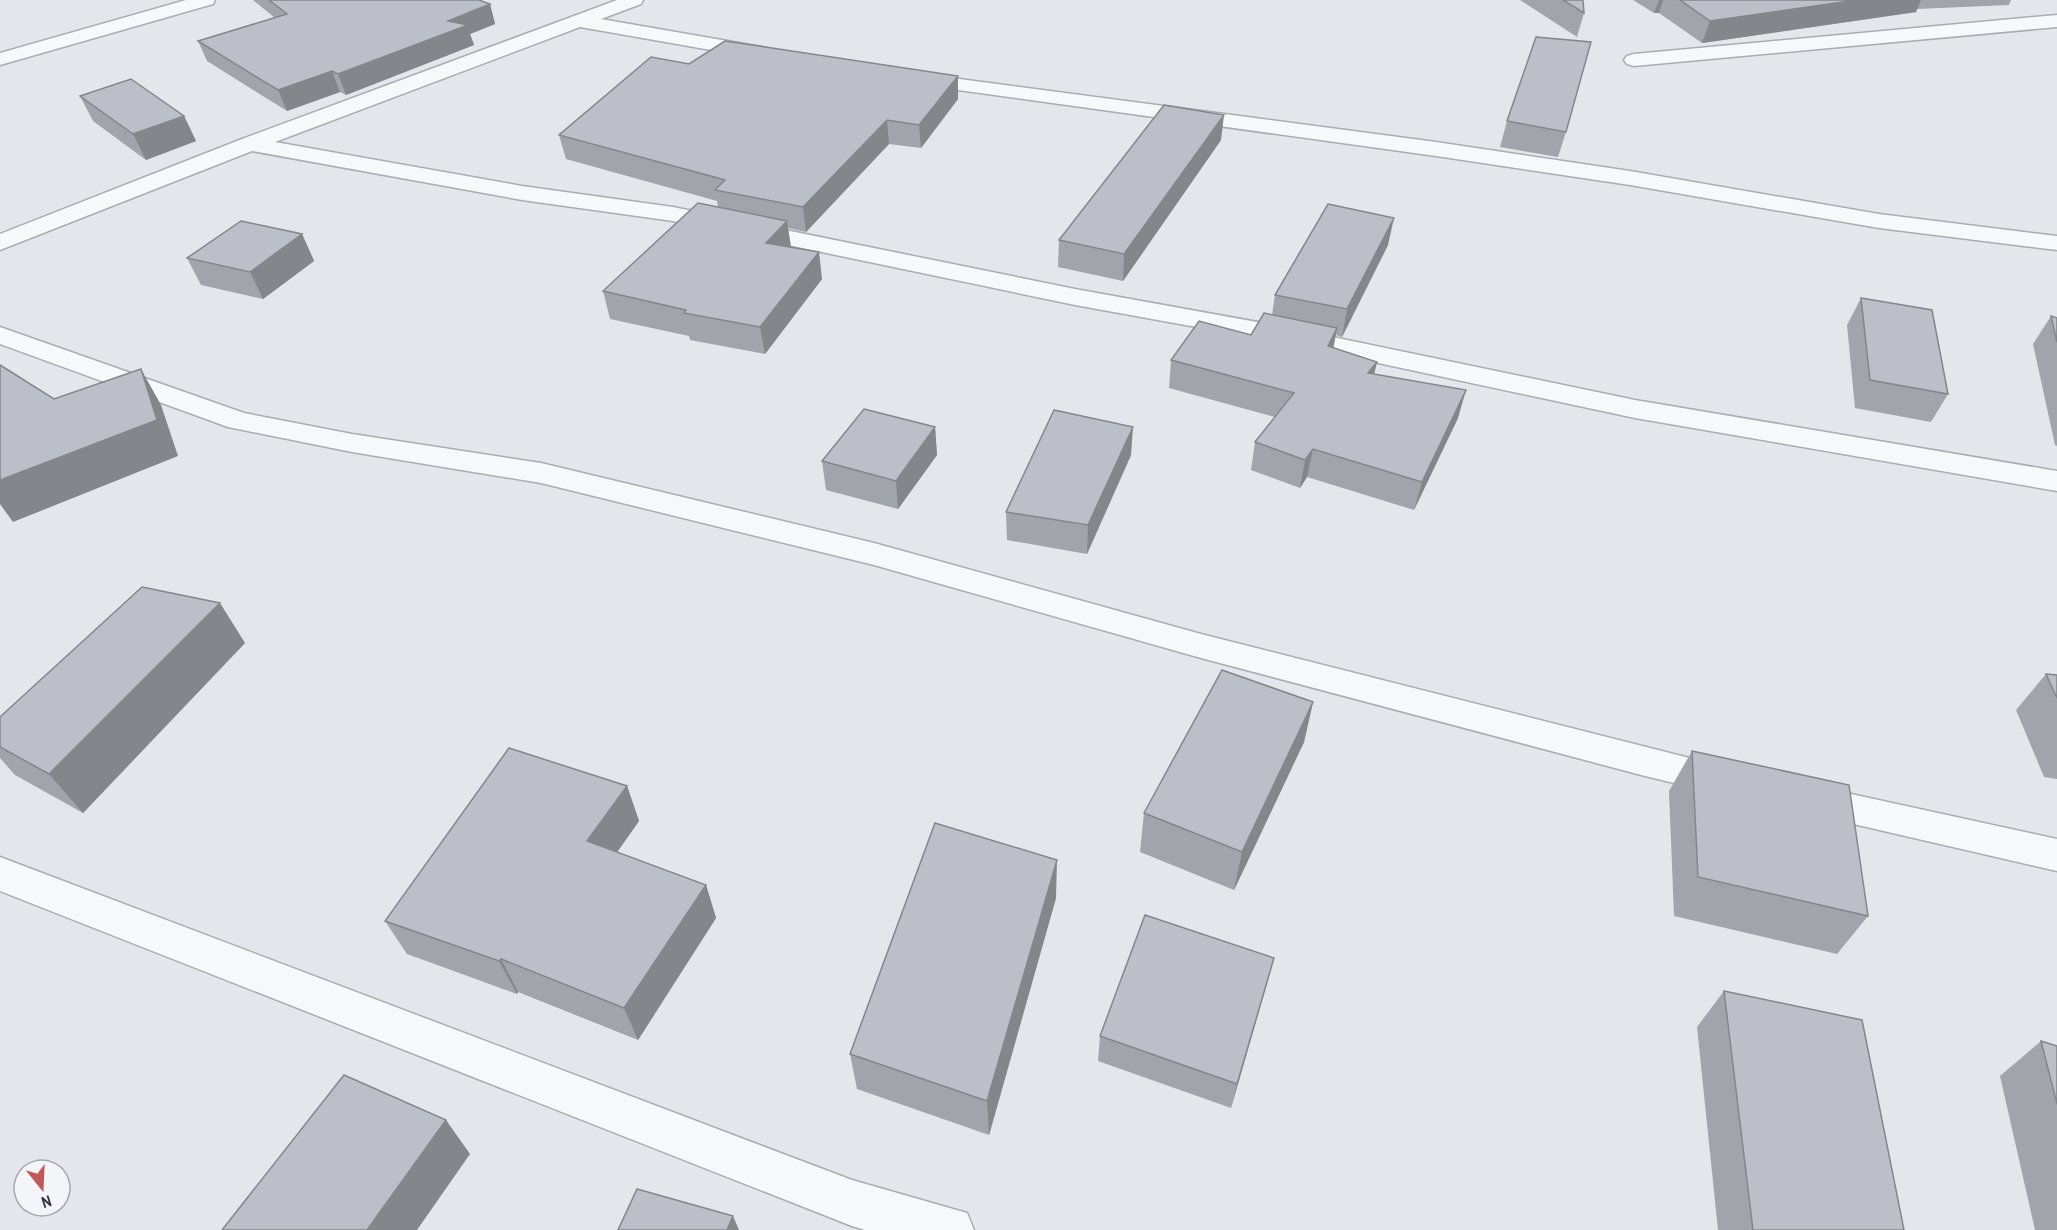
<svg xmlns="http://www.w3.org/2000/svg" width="2057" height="1230" font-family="'Archivo Narrow',sans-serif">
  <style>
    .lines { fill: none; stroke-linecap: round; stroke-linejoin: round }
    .street-casing { stroke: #aaacb5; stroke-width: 3 }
    .street { fill: #f7f8fa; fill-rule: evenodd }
    .wall { fill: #a2a4ab }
    .shaded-wall { fill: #84868b }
    .building { fill: #bcbfc7; stroke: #84868b; stroke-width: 1.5 }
  </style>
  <rect width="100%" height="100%" fill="#e5e6eb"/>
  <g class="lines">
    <g class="street-casing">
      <g id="street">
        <path d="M 186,0 L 215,0 L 213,4 L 0,65 L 0,53 Z"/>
        <path d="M 617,0 L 643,0 L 641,4 L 601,19 L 762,47 L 769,49 L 772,53 L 769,57 L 762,59 L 580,27 L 275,142 L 522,186 L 673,207 L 1075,289 L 1285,327 L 1635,400 L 2057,471 L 2057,491 L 1635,418 L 1285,343 L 1075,305 L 673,221 L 522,200 L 252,151 L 0,250 L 0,234 L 242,139 Z"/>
        <path d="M 2057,15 L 2057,27 L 1634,66 L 1627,64 L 1624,60 L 1627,56 L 1634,54 Z"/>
        <path d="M 914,73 L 1436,142 L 1630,171 L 1879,214 L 2057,236 L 2057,250 L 1879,228 L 1630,185 L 1436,156 L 907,83 L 904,79 L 907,75 Z"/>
        <path d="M 0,327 L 244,413 L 352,434 L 541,463 L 874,543 L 1201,634 L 1737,770 L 1742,780 L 1737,790 L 1724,795 L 1645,776 L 1201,658 L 874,565 L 541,483 L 352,452 L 228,427 L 0,344 Z"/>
        <path d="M 1810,785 L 2057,839 L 2057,871 L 1797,811 L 1791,800 L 1797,789 Z"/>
        <path d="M 0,857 L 852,1180 L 967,1213 L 974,1230 L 865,1230 L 852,1226 L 0,891 Z"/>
      </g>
    </g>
    <use href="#street" class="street"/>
  </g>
  <g class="wall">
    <path d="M 253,0 L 479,0 L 490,4 L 495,24 L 470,34 L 474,45 L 346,95 L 340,92 L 287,111 L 207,61 L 198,41 L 275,18 Z"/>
    <path d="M 1520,0 L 1583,0 L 1584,13 L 1577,37 Z"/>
    <path d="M 1633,0 L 2011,0 L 2009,5 L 1917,9 L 1916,12 L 1702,43 L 1659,13 L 1654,13 Z"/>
    <path d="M 689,64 L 958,76 L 958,99 L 921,148 L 889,144 L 806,232 L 788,228 L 791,247 L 822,279 L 765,354 L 690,340 L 689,336 L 610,319 L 603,291 L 718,207 L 717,201 L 566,159 L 559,135 Z"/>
    <path d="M 80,96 L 184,116 L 196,141 L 146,160 L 93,121 Z"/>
    <path d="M 1507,121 L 1566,132 L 1558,157 L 1500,147 Z"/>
    <path d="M 1221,140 L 1123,281 L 1058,267 L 1059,240 Z"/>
    <path d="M 302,234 L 314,261 L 263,299 L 201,285 L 187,258 Z"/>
    <path d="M 1388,245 L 1342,337 L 1336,335 L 1333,348 L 1377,362 L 1374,374 L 1458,418 L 1414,510 L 1307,477 L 1300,488 L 1251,470 L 1255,442 L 1275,417 L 1169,388 L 1171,360 L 1251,335 L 1272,315 L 1275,295 Z"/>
    <path d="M 1861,298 L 1948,394 L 1931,422 L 1855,408 L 1847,325 Z"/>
    <path d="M 2051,316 L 2057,318 L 2057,446 L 2055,445 L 2033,344 Z"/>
    <path d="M 935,427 L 937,455 L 898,509 L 826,490 L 822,461 Z"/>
    <path d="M 1131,455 L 1087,554 L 1007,540 L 1006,512 Z"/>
    <path d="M 245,643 L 83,813 L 15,775 L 0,758 L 0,717 Z"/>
    <path d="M 2046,674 L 2057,675 L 2057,779 L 2044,777 L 2016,710 Z"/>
    <path d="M 1313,702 L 1304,742 L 1234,890 L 1140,852 L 1144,813 Z"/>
    <path d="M 1692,751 L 1868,916 L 1837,954 L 1674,916 L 1669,791 Z"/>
    <path d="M 627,786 L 639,821 L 617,852 L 706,885 L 716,918 L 638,1040 L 518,992 L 517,994 L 407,954 L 385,921 Z"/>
    <path d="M 1056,898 L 989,1135 L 857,1089 L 850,1054 Z"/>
    <path d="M 1274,958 L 1267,983 L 1231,1108 L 1098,1061 L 1100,1036 Z"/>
    <path d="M 1724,991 L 1904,1230 L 1718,1230 L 1697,1027 Z"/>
    <path d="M 2041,1041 L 2057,1046 L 2057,1230 L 2035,1230 L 2000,1076 Z"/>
  </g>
  <g class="shaded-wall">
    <path d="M 1659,0 L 1663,0 L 1659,13 L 1654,13 Z"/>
    <path d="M 1857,0 L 1921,0 L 1916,12 L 1702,43 L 1710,21 Z"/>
    <path d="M 490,4 L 495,24 L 470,34 L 474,45 L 346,95 L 338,74 L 448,21 Z"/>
    <path d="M 332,71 L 340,92 L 287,111 L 278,90 Z"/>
    <path d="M 958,76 L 958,99 L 921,148 L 919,125 Z"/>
    <path d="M 1224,115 L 1221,140 L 1123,281 L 1124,254 Z"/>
    <path d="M 184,116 L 196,141 L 146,160 L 133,134 Z"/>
    <path d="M 887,120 L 889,144 L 806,232 L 803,207 Z"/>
    <path d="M 1394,218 L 1388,245 L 1342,337 L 1347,309 Z"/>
    <path d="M 787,221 L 791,248 L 766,243 Z"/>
    <path d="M 302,234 L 314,261 L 263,299 L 250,272 Z"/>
    <path d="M 819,252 L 822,279 L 765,354 L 760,327 Z"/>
    <path d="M 1337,328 L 1332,355 L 1328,346 Z"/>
    <path d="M 1377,362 L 1370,390 L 1368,373 Z"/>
    <path d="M 141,369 L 161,405 L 178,456 L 13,522 L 0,504 L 0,480 Z"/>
    <path d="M 1466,390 L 1458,418 L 1414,510 L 1422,482 Z"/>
    <path d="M 935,427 L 937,455 L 898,509 L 896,481 Z"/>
    <path d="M 1133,427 L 1131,455 L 1087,554 L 1088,525 Z"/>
    <path d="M 1313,449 L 1307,477 L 1300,488 L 1305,460 Z"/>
    <path d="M 220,603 L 245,643 L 83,813 L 49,774 Z"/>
    <path d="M 1313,702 L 1304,742 L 1234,890 L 1242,852 Z"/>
    <path d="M 627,786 L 639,821 L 601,875 L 587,841 Z"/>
    <path d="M 1057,860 L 1056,898 L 989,1135 L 987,1101 Z"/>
    <path d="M 706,885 L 716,918 L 638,1040 L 624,1008 Z"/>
    <path d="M 1274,958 L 1267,983 L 1231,1108 L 1237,1084 Z"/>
    <path d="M 501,959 L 518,992 L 517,994 L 499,961 Z"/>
    <path d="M 446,1120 L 470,1154 L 417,1230 L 367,1230 Z"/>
    <path d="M 733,1216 L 739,1230 L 727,1230 Z"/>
  </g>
  <g class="building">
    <path d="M 269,0 L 479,0 L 490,4 L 448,21 L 468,25 L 338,74 L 332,71 L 278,90 L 198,41 L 287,14 Z"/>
    <path d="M 1563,0 L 1583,0 L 1584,13 Z"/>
    <path d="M 1680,0 L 1857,0 L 1710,21 Z"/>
    <path d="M 1536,37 L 1591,42 L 1566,132 L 1507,121 Z"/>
    <path d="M 725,41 L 958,76 L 919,125 L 887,120 L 803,207 L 715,190 L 725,180 L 559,135 L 651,57 L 689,64 Z"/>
    <path d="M 131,79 L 184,116 L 133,134 L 80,96 Z"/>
    <path d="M 1164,105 L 1224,115 L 1124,254 L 1059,240 Z"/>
    <path d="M 698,203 L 787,221 L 766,243 L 819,252 L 760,327 L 684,313 L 686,310 L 603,291 Z"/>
    <path d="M 1328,204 L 1394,218 L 1347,309 L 1275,295 Z"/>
    <path d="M 241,221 L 302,234 L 250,272 L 187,258 Z"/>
    <path d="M 1861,298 L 1932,310 L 1948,394 L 1870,380 Z"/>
    <path d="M 1264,313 L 1337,328 L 1328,346 L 1377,362 L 1368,373 L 1466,390 L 1422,482 L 1313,449 L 1305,460 L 1255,442 L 1294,393 L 1171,360 L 1199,321 L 1251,335 Z"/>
    <path d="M 2051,316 L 2057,318 L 2057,342 Z"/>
    <path d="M 0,365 L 54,399 L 141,369 L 157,420 L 0,480 Z"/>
    <path d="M 864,409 L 935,427 L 896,481 L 822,461 Z"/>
    <path d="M 1054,410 L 1133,427 L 1088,525 L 1006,512 Z"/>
    <path d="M 142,587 L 220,603 L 49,774 L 0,747 L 0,717 Z"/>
    <path d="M 1222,670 L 1313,702 L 1242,852 L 1144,813 Z"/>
    <path d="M 2046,674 L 2057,675 L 2057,698 Z"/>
    <path d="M 509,748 L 627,786 L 587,841 L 706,885 L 624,1008 L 501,959 L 499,961 L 385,921 Z"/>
    <path d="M 1692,751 L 1849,785 L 1868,916 L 1698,877 Z"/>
    <path d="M 935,823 L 1057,860 L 987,1101 L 850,1054 Z"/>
    <path d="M 1145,915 L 1274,958 L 1237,1084 L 1100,1036 Z"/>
    <path d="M 1724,991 L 1862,1020 L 1904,1230 L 1753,1230 Z"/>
    <path d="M 2041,1041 L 2057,1046 L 2057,1104 Z"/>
    <path d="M 344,1075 L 446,1120 L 367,1230 L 222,1230 Z"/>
    <path d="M 637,1189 L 733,1216 L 727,1230 L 618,1230 Z"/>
  </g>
  <g transform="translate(42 1188) rotate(162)"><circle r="28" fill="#f4f5f8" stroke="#a5a7af" stroke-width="1.5"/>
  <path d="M0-4.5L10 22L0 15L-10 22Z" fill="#c25758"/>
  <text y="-9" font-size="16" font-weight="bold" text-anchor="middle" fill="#2e3242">N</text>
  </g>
</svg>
